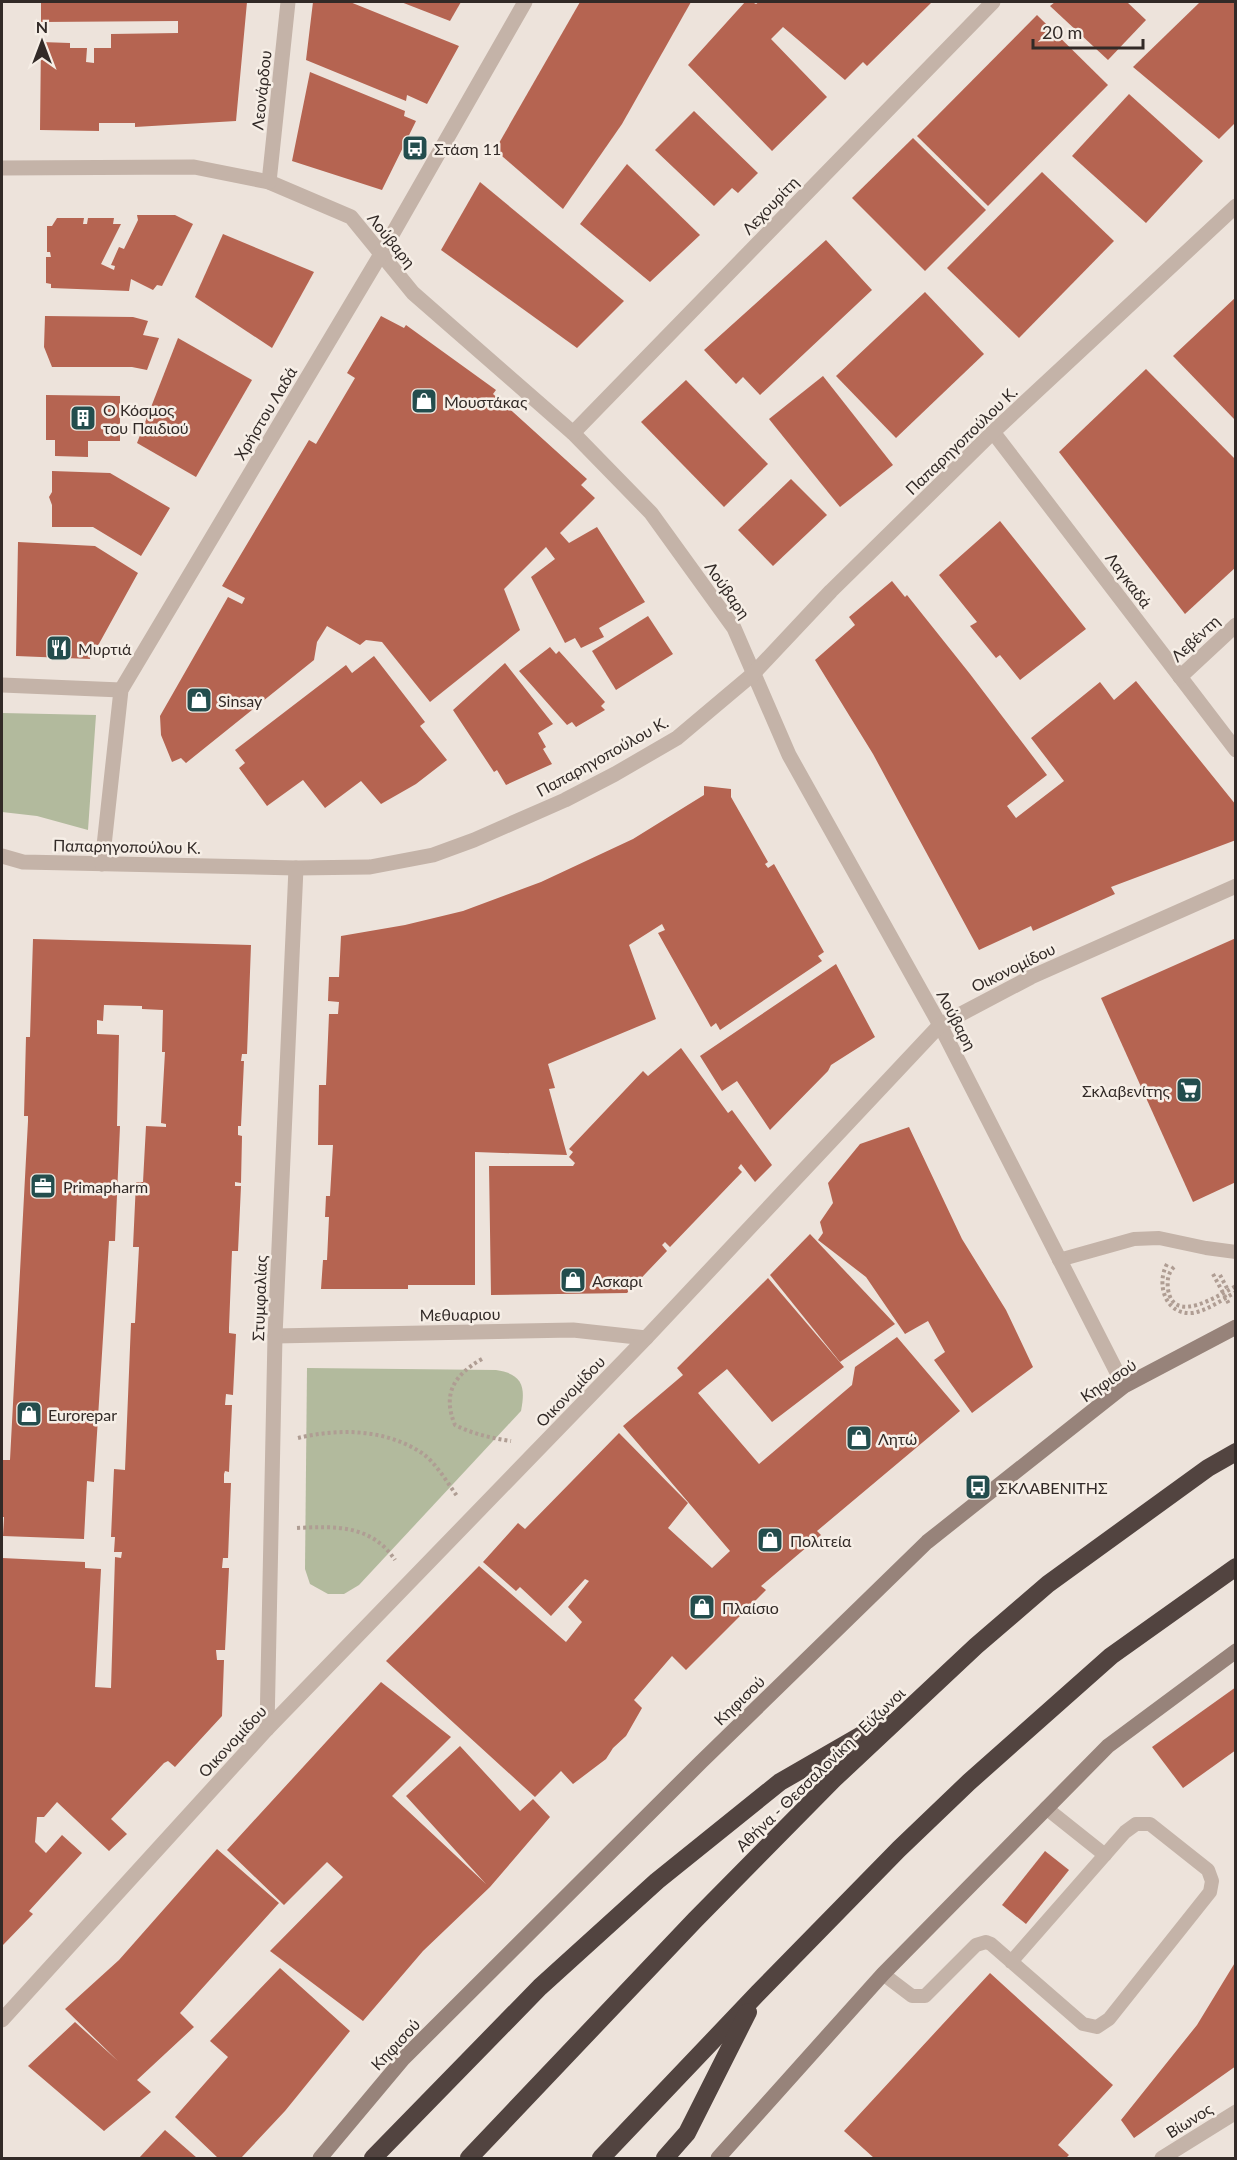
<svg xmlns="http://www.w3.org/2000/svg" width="1237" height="2160" font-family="Lato,sans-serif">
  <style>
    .green { fill: #b2ba9d }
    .building { fill: #b56451 }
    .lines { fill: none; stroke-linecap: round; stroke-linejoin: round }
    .path { stroke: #af9d93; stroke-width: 4; stroke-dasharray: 3 3; stroke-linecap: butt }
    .service { stroke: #c4b3a8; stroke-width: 14 }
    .minor { stroke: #c4b3a8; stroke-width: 15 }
    .secondary { stroke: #97837a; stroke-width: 15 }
    .motorway { stroke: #524440; stroke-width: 18 }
    .labels { text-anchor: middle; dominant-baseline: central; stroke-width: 5; stroke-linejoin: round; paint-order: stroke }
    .street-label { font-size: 16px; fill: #322a27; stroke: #f6eee6 }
    .poi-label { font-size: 16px; fill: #322a27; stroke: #f6eee6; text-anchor: start }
  </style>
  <rect width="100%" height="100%" fill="#ede3db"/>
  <g class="green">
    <path d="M 2,713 L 96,715 L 88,830 L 37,816 L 2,812 Z"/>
    <path d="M 307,1368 L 496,1370 C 522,1374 526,1386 521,1411 L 359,1585 L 344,1594 L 328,1594 L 310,1584 L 305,1569 Z"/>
  </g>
  <g class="building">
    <path d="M 41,2 L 247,2 L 236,121 L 135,127 L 135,123 L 99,123 L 99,131 L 40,130 L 41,42 L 70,43 L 70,48 L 87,48 L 86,62 L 94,63 L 94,48 L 111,48 L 111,34 L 178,33 L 178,21 L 41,22 Z"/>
    <path d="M 313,2 L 350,2 L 459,46 L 427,104 L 407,95 L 406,101 L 306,60 Z"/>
    <path d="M 401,2 L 461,2 L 450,21 Z"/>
    <path d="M 580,2 L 691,2 L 622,124 L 563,209 L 495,150 Z"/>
    <path d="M 745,2 L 752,2 L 756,4 L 759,2 L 932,2 L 867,66 L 863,62 L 845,80 L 783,27 L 771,39 L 827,97 L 772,151 L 688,65 Z"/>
    <path d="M 1055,2 L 1127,2 L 1146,20 L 1108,60 L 1050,6 Z"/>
    <path d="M 1200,2 L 1236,2 L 1236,122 L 1219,139 L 1133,67 Z"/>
    <path d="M 1037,15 L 1108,85 L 988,206 L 917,136 Z"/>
    <path d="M 310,72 L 405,111 L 404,116 L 416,121 L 382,190 L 292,161 Z"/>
    <path d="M 1129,94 L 1203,161 L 1146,223 L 1072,156 Z"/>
    <path d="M 694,111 L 758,173 L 738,193 L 732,188 L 714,206 L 655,150 Z"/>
    <path d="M 913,138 L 986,210 L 925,271 L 852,198 Z"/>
    <path d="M 627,164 L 700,235 L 650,282 L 580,224 Z"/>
    <path d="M 1042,172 L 1114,241 L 1019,338 L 947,268 Z"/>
    <path d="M 480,182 L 624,301 L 577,348 L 441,250 Z"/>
    <path d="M 137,215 L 175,215 L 193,224 L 162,286 L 157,285 L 153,290 L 131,279 L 129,291 L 51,288 L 51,284 L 46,283 L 46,257 L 51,257 L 50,252 L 47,252 L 47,226 L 52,226 L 57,218 L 84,218 L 83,224 L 87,224 L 88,218 L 114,218 L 113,224 L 121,224 L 101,264 L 114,270 L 115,266 L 111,265 L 119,247 L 124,249 L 138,220 Z"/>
    <path d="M 223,234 L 314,272 L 272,348 L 195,297 Z"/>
    <path d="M 826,240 L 872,290 L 760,395 L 743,377 L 736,384 L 704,350 Z"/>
    <path d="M 925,292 L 984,354 L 896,438 L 836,376 Z"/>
    <path d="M 1236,297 L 1236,421 L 1173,356 Z"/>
    <path d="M 45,316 L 133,317 L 148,321 L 143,335 L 159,338 L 147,370 L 132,367 L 52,367 L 44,347 Z"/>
    <path d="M 381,316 L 404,328 L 406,325 L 496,390 L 493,394 L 587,479 L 581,485 L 595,498 L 560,533 L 569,543 L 597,527 L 645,602 L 599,628 L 604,637 L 581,648 L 575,638 L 565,643 L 531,577 L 555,559 L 546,547 L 504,589 L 520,630 L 430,702 L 382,642 L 366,640 L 360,645 L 327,626 L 317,642 L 314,660 L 186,763 L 181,758 L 172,762 L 161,735 L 160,716 L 228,597 L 242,604 L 245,598 L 222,586 L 309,440 L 316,444 L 355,378 L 347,373 Z"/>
    <path d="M 178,338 L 252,380 L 196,477 L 137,443 Z"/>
    <path d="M 1146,369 L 1236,460 L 1236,567 L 1185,614 L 1059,452 Z"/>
    <path d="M 823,376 L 893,465 L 840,507 L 769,419 Z"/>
    <path d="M 686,380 L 768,464 L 724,507 L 641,422 Z"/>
    <path d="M 46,395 L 120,396 L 120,441 L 88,441 L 88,457 L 55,456 L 55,440 L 46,440 Z"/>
    <path d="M 52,471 L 110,473 L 170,508 L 141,556 L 93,527 L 52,527 L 52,505 L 49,497 L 52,492 Z"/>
    <path d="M 791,479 L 827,515 L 773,566 L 738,530 Z"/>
    <path d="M 1000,521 L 1086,629 L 1020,680 L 1000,655 L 996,658 L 970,626 L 977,622 L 939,575 Z"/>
    <path d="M 18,542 L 95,546 L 138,573 L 95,651 L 91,650 L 90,659 L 16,656 Z"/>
    <path d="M 892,581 L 905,597 L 907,595 L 970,674 L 1047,775 L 1007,806 L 1016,818 L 1064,781 L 1031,738 L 1100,682 L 1114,700 L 1136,681 L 1236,805 L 1236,840 L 1111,887 L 1115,894 L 1033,931 L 1031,926 L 979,950 L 873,754 L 815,660 L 855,625 L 849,617 Z"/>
    <path d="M 648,616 L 673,654 L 616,690 L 592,651 Z"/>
    <path d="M 550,647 L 556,654 L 559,651 L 605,702 L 601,706 L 605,710 L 576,727 L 572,722 L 567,725 L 519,671 Z"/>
    <path d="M 374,656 L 425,722 L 420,726 L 447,760 L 416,784 L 381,804 L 361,781 L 325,808 L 303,780 L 267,806 L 239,768 L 245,763 L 235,750 L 346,665 L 352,673 Z"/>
    <path d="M 505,663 L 553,724 L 538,733 L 546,747 L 543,749 L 552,764 L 506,785 L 497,770 L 494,772 L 453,710 Z"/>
    <path d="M 704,786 L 731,789 L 731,797 L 768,862 L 765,864 L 768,868 L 774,864 L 824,952 L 818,956 L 822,961 L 720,1030 L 716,1023 L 711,1027 L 658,933 L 665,930 L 662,924 L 629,945 L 656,1019 L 548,1064 L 555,1088 L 549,1089 L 567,1155 L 475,1152 L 475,1285 L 408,1285 L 408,1289 L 321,1289 L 323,1260 L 327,1260 L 329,1217 L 325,1217 L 326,1196 L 330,1196 L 333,1145 L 318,1145 L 319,1085 L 326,1085 L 329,1014 L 338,1014 L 339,1002 L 328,1001 L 329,977 L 339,977 L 341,936 L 405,925 L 463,911 L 541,882 L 633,839 L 704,795 Z"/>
    <path d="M 1236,938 L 1236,1182 L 1193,1202 L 1101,998 Z"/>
    <path d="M 33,939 L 251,945 L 247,1054 L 242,1054 L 241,1061 L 244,1061 L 241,1126 L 238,1126 L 238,1135 L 242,1136 L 241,1183 L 235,1182 L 235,1186 L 241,1186 L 238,1251 L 232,1251 L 229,1328 L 229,1333 L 236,1334 L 233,1395 L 226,1394 L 225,1405 L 232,1405 L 229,1472 L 225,1471 L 224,1474 L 224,1483 L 231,1483 L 228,1558 L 223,1558 L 222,1568 L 229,1568 L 225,1650 L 216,1650 L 217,1660 L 224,1660 L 222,1716 L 175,1767 L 168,1761 L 164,1763 L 111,1819 L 127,1834 L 109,1851 L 57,1802 L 44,1817 L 37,1817 L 35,1842 L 46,1853 L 62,1835 L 82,1853 L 29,1911 L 33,1914 L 2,1946 L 2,1558 L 85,1562 L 85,1568 L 101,1569 L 95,1687 L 111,1688 L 115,1557 L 121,1558 L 122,1552 L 114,1552 L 115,1537 L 111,1537 L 114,1469 L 125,1470 L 131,1323 L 135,1323 L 139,1247 L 133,1247 L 136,1182 L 143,1182 L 146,1126 L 166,1127 L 166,1124 L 161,1123 L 165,1052 L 162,1052 L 163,1010 L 142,1009 L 142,1006 L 104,1005 L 103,1021 L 97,1020 L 97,1034 L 119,1035 L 117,1126 L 120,1126 L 115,1241 L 109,1241 L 94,1482 L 87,1481 L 84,1539 L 3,1536 L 4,1517 L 2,1517 L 2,1460 L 10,1460 L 28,1121 L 28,1116 L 24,1116 L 26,1037 L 30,1037 Z"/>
    <path d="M 836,964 L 875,1037 L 831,1065 L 828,1071 L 770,1130 L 737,1081 L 722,1091 L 700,1056 Z"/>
    <path d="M 681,1048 L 728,1113 L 732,1110 L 772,1165 L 755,1182 L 741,1164 L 738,1168 L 742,1172 L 670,1247 L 665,1242 L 662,1245 L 667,1251 L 627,1293 L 491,1295 L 489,1166 L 573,1166 L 575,1163 L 569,1157 L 573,1152 L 569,1149 L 643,1071 L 648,1076 Z"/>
    <path d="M 909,1127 L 962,1239 L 1006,1310 L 1033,1367 L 972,1413 L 934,1360 L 945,1352 L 928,1321 L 905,1334 L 866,1277 L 818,1240 L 823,1233 L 820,1222 L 833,1203 L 828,1183 L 860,1144 Z"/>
    <path d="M 810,1234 L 895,1324 L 840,1362 L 770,1275 Z"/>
    <path d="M 768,1278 L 844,1367 L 772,1422 L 727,1369 L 698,1393 L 759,1464 L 852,1385 L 855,1367 L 897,1337 L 960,1411 L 817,1531 L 821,1535 L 761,1586 L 766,1590 L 686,1670 L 672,1656 L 634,1700 L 642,1708 L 626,1736 L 613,1748 L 606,1759 L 573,1784 L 561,1771 L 535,1797 L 386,1661 L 479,1566 L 566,1642 L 582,1622 L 568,1607 L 589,1581 L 585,1579 L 551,1616 L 520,1587 L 516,1591 L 483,1562 L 518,1523 L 525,1529 L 619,1433 L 688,1503 L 668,1528 L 712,1568 L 730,1551 L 623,1426 L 683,1375 L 677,1368 Z"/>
    <path d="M 381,1682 L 451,1737 L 392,1796 L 486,1884 L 406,1796 L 460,1746 L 520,1811 L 533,1799 L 550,1817 L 490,1887 L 423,1951 L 363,2021 L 270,1951 L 343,1877 L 327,1862 L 284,1905 L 227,1850 Z"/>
    <path d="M 1236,1687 L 1236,1750 L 1183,1788 L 1152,1747 Z"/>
    <path d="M 217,1849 L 279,1903 L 180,2013 L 194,2027 L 137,2080 L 151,2092 L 104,2131 L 28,2066 L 75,2022 L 118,2061 L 65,2009 L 119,1960 Z"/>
    <path d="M 1045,1851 L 1069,1870 L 1026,1924 L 1002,1905 Z"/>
    <path d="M 1236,1961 L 1236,2066 L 1134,2138 L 1121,2120 L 1197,2025 Z"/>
    <path d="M 280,1968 L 350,2031 L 285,2111 L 241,2158 L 218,2158 L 175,2117 L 228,2057 L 210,2041 Z"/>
    <path d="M 990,1973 L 1113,2085 L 1058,2145 L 1069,2155 L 1066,2158 L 874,2158 L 844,2131 Z"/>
    <path d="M 165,2130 L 197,2158 L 139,2158 Z"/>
  </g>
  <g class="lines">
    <g class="path">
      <path d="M 1167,1264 C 1156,1284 1165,1315 1192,1313 C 1207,1311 1223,1299 1236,1292"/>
      <path d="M 1174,1267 C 1168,1273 1167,1280 1168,1289 C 1173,1326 1219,1295 1236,1286"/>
      <path d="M 1213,1274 L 1229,1304"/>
      <path d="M 1220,1275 L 1228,1290"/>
      <path d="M 482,1359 C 454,1375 442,1394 455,1425 C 473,1434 491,1438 511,1441"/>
      <path d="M 298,1438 C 340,1428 385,1429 422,1453 C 436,1463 447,1482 457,1496"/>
      <path d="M 297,1528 C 336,1526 372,1525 395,1560"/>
    </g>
    <g class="service">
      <path d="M 1059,1260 L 1134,1239 L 1159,1238 L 1206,1248 L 1236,1252"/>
      <path d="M 1046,1808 L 1105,1855"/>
      <path d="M 883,1974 L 912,1996 L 925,1996 L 976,1945 L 986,1942 L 991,1944 L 1083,2024 L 1097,2027 L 1109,2019 L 1210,1892 L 1212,1881 L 1208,1870 L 1150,1824 L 1136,1824 L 1125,1832 L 1011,1962"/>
    </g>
    <g class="minor">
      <path d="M 2,168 L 194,167 L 269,182 L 351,217 L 413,293 L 573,433 L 651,513 L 734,628 L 789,755 L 940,1025 L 1124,1386"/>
      <path d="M 269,182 L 288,2"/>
      <path d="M 993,432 L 1236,750"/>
      <path d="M 573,433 L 993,2"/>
      <path d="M 1180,677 L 1236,625"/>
      <path d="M 2,685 L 121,690"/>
      <path d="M 2,856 L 23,862 L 296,868 L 370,867 L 433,855 L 474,840 L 565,800 L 615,774 L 677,738 L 753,674 L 831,591 L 993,432 L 1236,206"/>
      <path d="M 102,864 L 121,690 L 381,254 L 525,2"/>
      <path d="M 275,1336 L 573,1330 L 646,1338"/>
      <path d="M 267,1729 L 275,1336 L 296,868"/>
      <path d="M 2,2020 L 267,1729 L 646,1338 L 940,1025 L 1031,977 L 1236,886"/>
      <path d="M 1162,2158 L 1236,2112"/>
    </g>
    <g class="secondary">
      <path d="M 320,2158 L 403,2059 L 701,1762 L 927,1542 L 1124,1386 L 1236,1327"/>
      <path d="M 718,2158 L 883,1974 L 1108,1746 L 1236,1651"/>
    </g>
    <g class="motorway">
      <path d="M 373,2158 L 540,1987 L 657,1881 L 780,1782 L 884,1722"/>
      <path d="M 469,2158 L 695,1920 L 834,1779 L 976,1646 L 1048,1584 L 1208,1468 L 1236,1452"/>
      <path d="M 601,2158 L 758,1993 L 899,1849 L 969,1782 L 1111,1656 L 1236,1567"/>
      <path d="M 665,2158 L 687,2133 L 748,2012"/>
    </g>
  </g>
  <defs>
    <g id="bus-square" transform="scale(1.35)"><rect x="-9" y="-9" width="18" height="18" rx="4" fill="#234d4d" stroke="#f6eee6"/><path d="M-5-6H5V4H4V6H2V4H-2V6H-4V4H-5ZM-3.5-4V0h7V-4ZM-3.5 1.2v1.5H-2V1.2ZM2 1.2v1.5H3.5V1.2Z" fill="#fff"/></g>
    <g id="shop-square" transform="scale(1.35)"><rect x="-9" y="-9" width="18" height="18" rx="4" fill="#234d4d" stroke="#f6eee6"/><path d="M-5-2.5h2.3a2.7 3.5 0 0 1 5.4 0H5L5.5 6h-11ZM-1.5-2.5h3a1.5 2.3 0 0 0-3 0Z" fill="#fff"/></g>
    <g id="building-square" transform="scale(1.35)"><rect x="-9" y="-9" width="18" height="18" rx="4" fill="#234d4d" stroke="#f6eee6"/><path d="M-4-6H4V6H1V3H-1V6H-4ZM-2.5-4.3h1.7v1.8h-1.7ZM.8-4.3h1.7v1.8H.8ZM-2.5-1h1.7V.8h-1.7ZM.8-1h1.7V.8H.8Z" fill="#fff"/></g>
    <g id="restaurant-square" transform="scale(1.35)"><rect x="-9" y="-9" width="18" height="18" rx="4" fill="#234d4d" stroke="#f6eee6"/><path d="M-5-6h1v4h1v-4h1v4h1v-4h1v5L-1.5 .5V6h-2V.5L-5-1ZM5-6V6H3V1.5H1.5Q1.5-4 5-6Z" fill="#fff"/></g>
    <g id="supermarket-square" transform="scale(1.35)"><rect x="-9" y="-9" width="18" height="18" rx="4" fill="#234d4d" stroke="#f6eee6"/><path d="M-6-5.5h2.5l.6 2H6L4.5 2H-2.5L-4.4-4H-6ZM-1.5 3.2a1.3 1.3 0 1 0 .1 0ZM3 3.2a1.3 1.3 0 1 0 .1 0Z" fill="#fff"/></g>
    <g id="office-square" transform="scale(1.35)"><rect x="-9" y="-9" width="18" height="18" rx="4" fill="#234d4d" stroke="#f6eee6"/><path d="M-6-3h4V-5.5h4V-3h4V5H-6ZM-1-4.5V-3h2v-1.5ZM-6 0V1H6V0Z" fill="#fff"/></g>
  </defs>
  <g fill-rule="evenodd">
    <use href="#bus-square" x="415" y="148"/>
    <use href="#shop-square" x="424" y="401"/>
    <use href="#building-square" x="83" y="418"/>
    <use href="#restaurant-square" x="59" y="648"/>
    <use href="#shop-square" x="199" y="700"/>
    <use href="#supermarket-square" x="1189" y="1090"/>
    <use href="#office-square" x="43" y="1186"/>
    <use href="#shop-square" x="573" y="1280"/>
    <use href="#shop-square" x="29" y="1414"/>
    <use href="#shop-square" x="859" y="1438"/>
    <use href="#bus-square" x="978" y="1487"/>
    <use href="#shop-square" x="770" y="1540"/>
    <use href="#shop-square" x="702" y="1607"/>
  </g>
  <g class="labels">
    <g class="street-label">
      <text transform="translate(261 90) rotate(-84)">Λεονάρδου</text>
      <text transform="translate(770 205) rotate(-46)">Λεχουρίτη</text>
      <text transform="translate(392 240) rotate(51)">Λούβαρη</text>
      <text transform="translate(265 413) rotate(-59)">Χρήστου Λαδά</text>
      <text transform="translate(961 440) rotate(-44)">Παπαρηγοπούλου Κ.</text>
      <text transform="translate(1129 580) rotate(53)">Λαγκαδά</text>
      <text transform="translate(728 590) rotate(55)">Λούβαρη</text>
      <text transform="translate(1195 638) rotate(-43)">Λεβέντη</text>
      <text transform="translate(602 756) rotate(-29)">Παπαρηγοπούλου Κ.</text>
      <text transform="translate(127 846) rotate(1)">Παπαρηγοπούλου Κ.</text>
      <text transform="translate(1013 967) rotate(-26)">Οικονομίδου</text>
      <text transform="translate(957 1020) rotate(62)">Λούβαρη</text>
      <text transform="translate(259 1298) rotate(-88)">Στυμφαλίας</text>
      <text transform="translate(460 1314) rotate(-1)">Μεθυαριου</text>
      <text transform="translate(1108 1380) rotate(-34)">Κηφισού</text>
      <text transform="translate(570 1391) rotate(-46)">Οικονομίδου</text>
      <text transform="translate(739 1700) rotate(-44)">Κηφισού</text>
      <text transform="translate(232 1741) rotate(-47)">Οικονομίδου</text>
      <text transform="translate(820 1769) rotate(-44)">Αθήνα - Θεσσαλονίκη - Εύζωνοι</text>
      <text transform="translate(395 2044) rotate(-47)">Κηφισού</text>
      <text transform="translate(1189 2120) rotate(-32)">Βίωνος</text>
    </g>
    <g class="poi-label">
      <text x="434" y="148">Στάση 11</text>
      <text x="444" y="401">Μουστάκας</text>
      <text x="103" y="409">Ο Κόσμος<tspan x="103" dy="18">του Παιδιού</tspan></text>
      <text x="78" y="648">Μυρτιά</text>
      <text x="218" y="700">Sinsay</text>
      <text x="1170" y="1090" text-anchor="end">Σκλαβενίτης</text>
      <text x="63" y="1186">Primapharm</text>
      <text x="592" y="1280">Ασκαρι</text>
      <text x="48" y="1414">Eurorepar</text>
      <text x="878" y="1438">Λητώ</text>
      <text x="998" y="1487">ΣΚΛΑΒΕΝΙΤΗΣ</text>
      <text x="790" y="1540">Πολιτεία</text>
      <text x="722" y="1607">Πλαίσιο</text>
    </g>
  </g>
  <rect width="1237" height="2160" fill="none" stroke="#322a27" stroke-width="6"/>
  <g transform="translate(42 42)" stroke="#f6eee6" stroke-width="4.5" paint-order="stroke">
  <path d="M0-4.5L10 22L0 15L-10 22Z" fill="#322a27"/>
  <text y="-9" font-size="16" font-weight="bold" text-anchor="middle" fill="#322a27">N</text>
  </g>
  <path d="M1033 39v9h110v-9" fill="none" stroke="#322a27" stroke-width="3"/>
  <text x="1042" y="39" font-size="18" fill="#322a27" stroke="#f6eee6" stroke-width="4.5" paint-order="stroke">20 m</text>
</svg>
